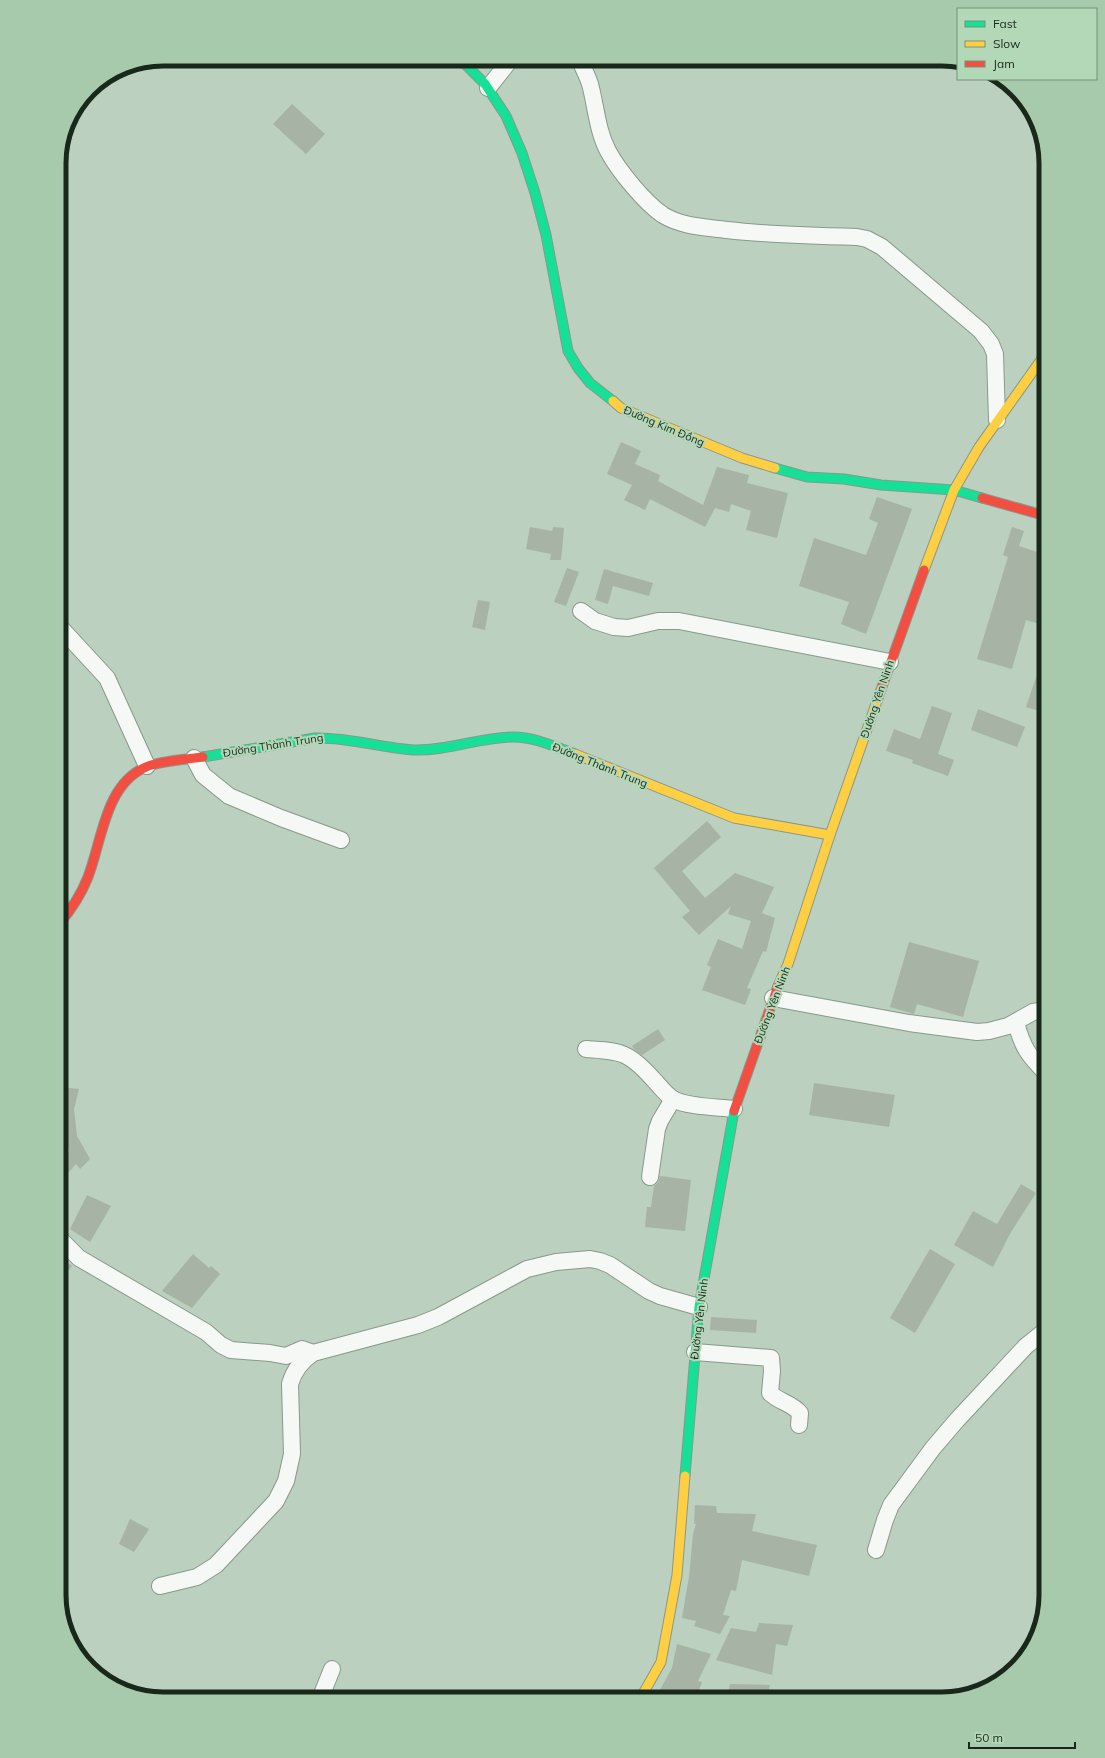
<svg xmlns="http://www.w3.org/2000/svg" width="1105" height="1758" font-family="Mulish,sans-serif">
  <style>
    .building { fill: #a7b3a4 }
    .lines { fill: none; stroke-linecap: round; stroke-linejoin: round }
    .street-casing { stroke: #88998b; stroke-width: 18 }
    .fast-casing { stroke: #88998b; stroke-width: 11 }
    .slow-casing { stroke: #88998b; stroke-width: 11 }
    .jam-casing { stroke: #88998b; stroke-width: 11 }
    .street { stroke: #f5f8f5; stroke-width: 16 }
    .fast { stroke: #16e098; stroke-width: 9 }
    .slow { stroke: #ffcf43; stroke-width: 9 }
    .jam { stroke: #f24e42; stroke-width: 9 }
    .labels { text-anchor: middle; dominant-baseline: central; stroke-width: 4; stroke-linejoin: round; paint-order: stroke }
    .street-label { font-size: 11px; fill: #1a281c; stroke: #b3d8b8 }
    .rim { fill: none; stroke: #1a281c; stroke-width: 5 }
  </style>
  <rect width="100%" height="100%" fill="#bbd0be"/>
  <g class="building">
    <path d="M 292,104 L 325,134 L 306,154 L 273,124 Z"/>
    <path d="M 621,442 L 641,451 L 635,464 L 660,475 L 658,481 L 703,505 L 717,467 L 749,475 L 747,483 L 788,493 L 777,538 L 746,530 L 751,511 L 731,504 L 729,512 L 715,508 L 705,527 L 650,499 L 645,510 L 624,500 L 632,485 L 607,474 Z"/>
    <path d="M 877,497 L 912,509 L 866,634 L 841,624 L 849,602 L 799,586 L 814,538 L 866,555 L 878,523 L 869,519 Z"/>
    <path d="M 530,527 L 552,531 L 553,527 L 564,528 L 561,560 L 550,560 L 551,554 L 526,549 Z"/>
    <path d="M 1012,527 L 1024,531 L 1019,546 L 1046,555 L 1046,626 L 1026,620 L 1012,669 L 977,659 L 1008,557 L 1003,555 Z"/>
    <path d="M 567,568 L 579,572 L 566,606 L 554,602 Z"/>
    <path d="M 604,569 L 653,583 L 649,596 L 613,586 L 608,604 L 595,600 Z"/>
    <path d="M 478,600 L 490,602 L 485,630 L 472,627 Z"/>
    <path d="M 1044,654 L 1046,655 L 1046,713 L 1026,707 Z"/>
    <path d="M 932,706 L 952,713 L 938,754 L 954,760 L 948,776 L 912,763 L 913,760 L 886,751 L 894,729 L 920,739 Z"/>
    <path d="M 978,709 L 1025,727 L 1017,747 L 971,730 Z"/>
    <path d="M 707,821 L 721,837 L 682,871 L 705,898 L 735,873 L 774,887 L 762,913 L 775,918 L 766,952 L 763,951 L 747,988 L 751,989 L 745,1005 L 702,990 L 711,967 L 707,965 L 718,939 L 742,949 L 751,921 L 728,914 L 731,906 L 699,935 L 682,917 L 690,911 L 654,868 Z"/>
    <path d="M 909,942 L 979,961 L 963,1017 L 917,1004 L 914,1014 L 890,1007 Z"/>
    <path d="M 658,1029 L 665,1040 L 642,1055 L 634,1049 L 632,1046 Z"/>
    <path d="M 814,1083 L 895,1095 L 889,1127 L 809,1115 Z"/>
    <path d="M 59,1087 L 79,1089 L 74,1109 L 77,1136 L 90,1159 L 80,1169 L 76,1164 L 59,1183 L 59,1160 L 69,1152 L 61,1111 L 59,1112 Z"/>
    <path d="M 660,1176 L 691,1180 L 685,1231 L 645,1227 L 647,1207 L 651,1207 L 654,1186 L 658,1183 Z"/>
    <path d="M 1021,1184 L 1036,1193 L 1011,1232 L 993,1267 L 954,1245 L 973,1211 L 997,1224 Z"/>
    <path d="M 87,1195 L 111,1206 L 90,1242 L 70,1229 Z"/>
    <path d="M 930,1249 L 955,1264 L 915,1333 L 890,1318 Z"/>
    <path d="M 193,1254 L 209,1268 L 211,1266 L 220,1274 L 192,1308 L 162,1291 Z"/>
    <path d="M 59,1256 L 72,1266 L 59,1282 Z"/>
    <path d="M 711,1317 L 757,1320 L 756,1333 L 710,1330 Z"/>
    <path d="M 695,1505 L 716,1506 L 717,1513 L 756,1514 L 752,1531 L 817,1545 L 809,1576 L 742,1560 L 736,1591 L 731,1590 L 723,1615 L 730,1616 L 720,1634 L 694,1626 L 696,1621 L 682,1618 L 689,1577 L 693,1534 L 696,1524 L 694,1524 Z"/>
    <path d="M 130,1519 L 149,1529 L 134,1552 L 119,1544 Z"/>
    <path d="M 759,1623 L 793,1625 L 787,1646 L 776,1644 L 772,1675 L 716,1660 L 731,1628 L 756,1632 Z"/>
    <path d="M 677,1644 L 711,1654 L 698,1681 L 702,1682 L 696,1699 L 655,1699 L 672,1668 Z"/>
    <path d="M 730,1684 L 770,1685 L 767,1698 L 727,1698 Z"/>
  </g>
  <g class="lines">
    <g class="street-casing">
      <g id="street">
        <path d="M 579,59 C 583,67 587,75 590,84 C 596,106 597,130 608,151 C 618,170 645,203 663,215 C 683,227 705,227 727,230 C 770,235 813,236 857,237 L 867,239 L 882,247 L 981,331 L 991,344 L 995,354 L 997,420"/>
        <path d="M 488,88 L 511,59"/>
        <path d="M 581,611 L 595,621 L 614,627 L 628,628 L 658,621 L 679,621 L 890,662"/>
        <path d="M 59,626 L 107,678 L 147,766"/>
        <path d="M 194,758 L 203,775 L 229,796 L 281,818 L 341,840"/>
        <path d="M 773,998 L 909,1023 L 977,1032 L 989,1031 L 1008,1026 L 1033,1012 L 1046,1010"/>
        <path d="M 1016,1023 C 1023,1048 1028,1055 1046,1073"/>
        <path d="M 586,1049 C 621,1051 629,1052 653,1079 C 659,1085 665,1094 673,1099 C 687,1107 717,1107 734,1109"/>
        <path d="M 650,1177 L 657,1129 L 660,1121 L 673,1099"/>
        <path d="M 59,1238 L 79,1258 L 206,1332 L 221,1345 L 231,1350 L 270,1353 L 286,1356 L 302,1349 L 313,1353"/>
        <path d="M 695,1352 L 771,1358 L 772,1371 L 770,1393 C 779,1402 792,1403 800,1413 L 799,1425"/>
        <path d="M 876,1550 L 885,1520 L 891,1505 L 933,1448 L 957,1420 L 1026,1346 L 1046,1330"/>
        <path d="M 160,1586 L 197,1577 L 216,1565 L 276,1501 L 286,1481 L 292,1454 L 290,1384 C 294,1370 301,1361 313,1353 L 418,1325 L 438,1317 L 527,1269 L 556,1262 L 590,1259 L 600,1261 L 610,1265 L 649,1291 L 660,1296 L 699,1307"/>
        <path d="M 320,1699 L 332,1669"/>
      </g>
    </g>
    <g class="fast-casing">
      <g id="fast">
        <path d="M 460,59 L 485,84 L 506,116 L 522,153 L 535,193 L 546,235 L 568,351 L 578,368 L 590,383 L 613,401"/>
        <path d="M 775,468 L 807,477 L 844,479 L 881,485 L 954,490 L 982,498"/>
        <path d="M 203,757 L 315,738 C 349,737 381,748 414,750 C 449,751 480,737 514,737 C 535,737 555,747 575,754"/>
        <path d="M 685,1476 L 699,1307 L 734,1111"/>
      </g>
    </g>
    <g class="slow-casing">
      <g id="slow">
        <path d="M 613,401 L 621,408 L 742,458 L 775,468"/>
        <path d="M 924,570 L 954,490 L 979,447 L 1046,353"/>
        <path d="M 575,754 L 734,818 L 830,835"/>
        <path d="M 778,986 L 788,964 L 830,835 L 878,698"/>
        <path d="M 640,1699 L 661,1662 L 677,1575 L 685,1476"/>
      </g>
    </g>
    <g class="jam-casing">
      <g id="jam">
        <path d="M 982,498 L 1046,516"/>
        <path d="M 878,698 L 924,570"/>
        <path d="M 59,924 C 71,910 81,895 88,877 C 102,841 105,784 146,767 C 158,761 189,759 203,757"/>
        <path d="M 734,1111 L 778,986"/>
      </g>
    </g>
    <use href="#street" class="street"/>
    <use href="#fast" class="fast"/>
    <use href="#slow" class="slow"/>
    <use href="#jam" class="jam"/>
  </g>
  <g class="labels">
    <g class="street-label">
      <text transform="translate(664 426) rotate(23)">Đường Kim Đồng</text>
      <text transform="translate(877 699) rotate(-71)">Đường Yên Ninh</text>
      <text transform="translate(273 745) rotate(-9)">Đường Thành Trung</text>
      <text transform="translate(600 765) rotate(22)">Đường Thành Trung</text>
      <text transform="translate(772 1005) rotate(-69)">Đường Yên Ninh</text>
      <text transform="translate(699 1319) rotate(-83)">Đường Yên Ninh</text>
    </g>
  </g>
  <path d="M0 0H1105V1758H0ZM163 66H942A97 97 0 0 1 1039 163V1595A97 97 0 0 1 942 1692H163A97 97 0 0 1 66 1595V163A97 97 0 0 1 163 66Z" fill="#a7caac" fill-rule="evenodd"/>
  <path class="rim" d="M163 66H942A97 97 0 0 1 1039 163V1595A97 97 0 0 1 942 1692H163A97 97 0 0 1 66 1595V163A97 97 0 0 1 163 66Z"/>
  <rect x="957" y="8" width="140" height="72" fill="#b3d8b8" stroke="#76927a"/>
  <rect x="965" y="21" width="20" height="6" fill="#16e098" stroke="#76927a"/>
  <text x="993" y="28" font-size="12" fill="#1a281c">Fast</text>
  <rect x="965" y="41" width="20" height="6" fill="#ffcf43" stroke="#76927a"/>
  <text x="993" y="48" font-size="12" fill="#1a281c">Slow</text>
  <rect x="965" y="61" width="20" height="6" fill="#f24e42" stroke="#76927a"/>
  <text x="993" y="68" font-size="12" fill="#1a281c">Jam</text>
  <path d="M969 1742v6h106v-6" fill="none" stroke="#1a281c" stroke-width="2"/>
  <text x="975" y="1742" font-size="12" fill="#1a281c" stroke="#b3d8b8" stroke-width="3" paint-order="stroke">50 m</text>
</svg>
